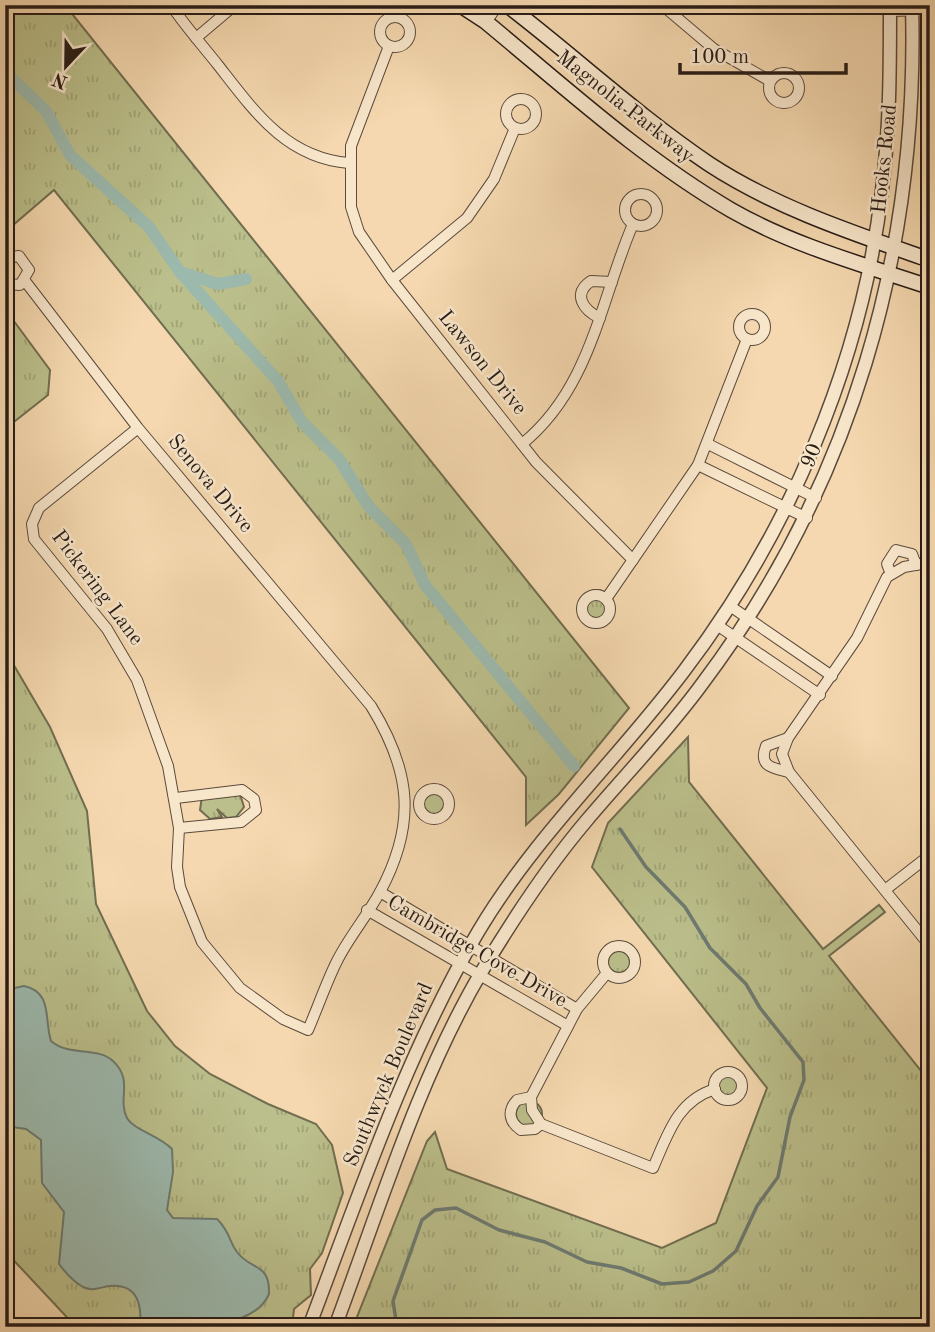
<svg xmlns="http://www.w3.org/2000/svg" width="935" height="1332" font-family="'Old Standard TT',serif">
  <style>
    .grass { fill: url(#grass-tufts); stroke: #716d50; stroke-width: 2 }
    .water { fill: #9cb9ad; stroke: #6d7a71; stroke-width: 2 }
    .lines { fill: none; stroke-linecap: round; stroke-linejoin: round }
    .stream { stroke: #6d7a71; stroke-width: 3.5 }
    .canal { stroke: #9cb9ad; stroke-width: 12 }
    .minor-casing { stroke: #5a4a3c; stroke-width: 12 }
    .tertiary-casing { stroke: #5a4a3c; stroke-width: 15 }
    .secondary-casing { stroke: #271b16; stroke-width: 17 }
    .minor { stroke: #f8e6cb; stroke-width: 10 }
    .tertiary { stroke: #f8e6cb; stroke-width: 12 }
    .secondary { stroke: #f8e6cb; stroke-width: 14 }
    .labels { text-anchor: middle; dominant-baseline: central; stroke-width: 5; stroke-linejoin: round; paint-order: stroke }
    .street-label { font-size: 21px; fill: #271b16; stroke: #f8e6cb }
  </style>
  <defs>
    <pattern id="grass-tufts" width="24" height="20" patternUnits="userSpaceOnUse" patternTransform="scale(1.75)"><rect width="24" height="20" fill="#bbbf8b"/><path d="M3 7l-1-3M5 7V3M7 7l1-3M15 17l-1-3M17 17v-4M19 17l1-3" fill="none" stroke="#a1a477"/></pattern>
  </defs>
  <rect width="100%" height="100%" fill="#f5d8af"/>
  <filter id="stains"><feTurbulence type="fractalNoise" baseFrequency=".00286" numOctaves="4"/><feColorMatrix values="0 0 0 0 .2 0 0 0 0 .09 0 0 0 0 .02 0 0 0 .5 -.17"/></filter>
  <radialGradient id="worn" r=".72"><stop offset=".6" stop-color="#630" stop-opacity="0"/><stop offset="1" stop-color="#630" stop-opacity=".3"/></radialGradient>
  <g class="grass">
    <path d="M 5,5 L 65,5 L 629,708 L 559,794 L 526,825 L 526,777 L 54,190 L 5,232 Z"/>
    <path d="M 5,309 L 50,370 L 48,395 L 5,429 Z"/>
    <circle cx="597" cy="604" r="14"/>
    <path d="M 5,650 L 50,727 L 87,811 L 96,904 L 147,1011 L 175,1046 L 210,1074 L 268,1104 L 316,1124 L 332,1145 L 343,1193 L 322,1253 L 310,1269 L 311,1295 L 294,1309 L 292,1327 L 76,1327 L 5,1251 Z"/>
    <path d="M 688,737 L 689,782 L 823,949 L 879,905 L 885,912 L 829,956 L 930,1082 L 930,1327 L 353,1327 L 427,1141 L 435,1132 L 447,1169 L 662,1248 L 716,1223 L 767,1088 L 592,867 L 608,823 Z"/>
    <circle cx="434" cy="805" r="14"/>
    <path d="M 240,794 L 244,807 L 236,817 L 227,818 L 217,809 L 222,817 L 210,819 L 200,810 L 202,796 Z"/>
    <circle cx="620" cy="961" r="14"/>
    <circle cx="729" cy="1083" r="14"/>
    <circle cx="529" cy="1114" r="13"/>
  </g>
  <path class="water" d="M 24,986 C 53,992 44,1020 51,1041 C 69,1057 97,1046 113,1061 C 134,1081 117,1098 127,1118 C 134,1130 160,1136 172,1149 L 173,1172 L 167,1210 L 173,1218 L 217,1219 C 231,1233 228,1240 237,1252 C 251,1271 270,1262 269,1294 C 253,1332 179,1327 140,1327 C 142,1305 138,1284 110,1286 C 100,1287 93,1292 83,1287 C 74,1282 65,1272 59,1264 L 64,1212 L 42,1183 L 41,1140 L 26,1129 L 5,1126 L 5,990 Z"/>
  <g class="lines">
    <path class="stream" d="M 397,1327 L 393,1301 L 422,1220 L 435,1210 L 456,1208 L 499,1230 L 545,1242 L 587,1262 L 621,1268 L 662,1284 L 689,1282 L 713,1271 L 736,1251 L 757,1206 L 778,1177 L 790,1117 L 804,1080 L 803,1062 L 760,1008 L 746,984 L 710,948 L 685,907 L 646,867 L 620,829"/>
    <g class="canal">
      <path d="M 5,72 L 46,111 L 70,155 L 149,227 L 180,272 L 278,381 L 302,422 L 339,459 L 369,507 L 406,544 L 425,585 L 574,766"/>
      <path d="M 180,272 L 218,284 L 246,279"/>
    </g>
    <g class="minor-casing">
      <g id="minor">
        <path d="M 171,5 C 185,26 203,46 218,65 C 254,111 286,158 349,163"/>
        <path d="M 662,5 L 714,49 L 770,81"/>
        <path d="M 890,11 L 930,10"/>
        <circle cx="395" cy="32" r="15"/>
        <path d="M 486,22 L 498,5"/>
        <path d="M 196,38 L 235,5"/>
        <path d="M 389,46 L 351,146 L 351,207 L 359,232 L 392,280 L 536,462 L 633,560"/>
        <circle cx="784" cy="88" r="15"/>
        <circle cx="521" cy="114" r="15"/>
        <circle cx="641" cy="210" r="16"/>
        <path d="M 5,258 L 19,256 L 29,270 L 20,285 L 5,284"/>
        <path d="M 392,280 L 467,218 L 494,179 L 515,128"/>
        <path d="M 25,281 L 138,428 L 371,706 C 411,771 417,823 380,892 C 367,916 349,937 337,961 C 326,983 318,1007 308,1030 L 283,1019 L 240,988 L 202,942 L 180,887 L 177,867 L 179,828 L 168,766 L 137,680 L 107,629 L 34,539 L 32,524 L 39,508 L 138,428"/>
        <circle cx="752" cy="327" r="13"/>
        <path d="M 600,318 C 583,310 572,294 591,281 L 612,282"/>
        <path d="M 522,444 C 591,388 600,301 633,224"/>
        <path d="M 708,444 L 816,498"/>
        <path d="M 698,465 L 807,518"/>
        <path d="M 930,568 L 921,564 L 904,567 L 887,577 L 857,638 L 788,738 L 782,754 L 789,772 L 930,946"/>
        <path d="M 891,574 L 887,564 L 896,550 L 912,554 L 916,565"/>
        <circle cx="596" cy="609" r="14"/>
        <path d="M 606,599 L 698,465 L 747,339"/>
        <path d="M 730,606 L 832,676"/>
        <path d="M 717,625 L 820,695"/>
        <path d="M 788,738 L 766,746 C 758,767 773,768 789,772"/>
        <circle cx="434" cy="804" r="15"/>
        <path d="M 176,798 L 242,790 L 254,799 L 256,810 L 241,822 L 179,828"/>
        <path d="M 885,890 L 930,855"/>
        <path d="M 380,892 L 577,1009"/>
        <path d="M 367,910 L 568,1026"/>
        <circle cx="619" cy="962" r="16"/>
        <path d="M 607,973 L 577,1009 L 531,1097 L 532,1110 L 541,1124 L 653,1168 C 668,1134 677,1101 715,1089"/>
        <circle cx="728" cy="1086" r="14"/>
        <path d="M 531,1097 L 517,1100 C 507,1111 509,1122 521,1130 L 535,1129 L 541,1124"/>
      </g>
    </g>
    <g class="tertiary-casing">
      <g id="tertiary">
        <path d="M 309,1327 C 360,1193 405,1056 478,932 C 535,836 617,760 684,671 C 789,533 862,363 882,190 C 890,128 890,67 890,5"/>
        <path d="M 335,1327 C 379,1210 418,1079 482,971 C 513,919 548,866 587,820 C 625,775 667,732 702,684 C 851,486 919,253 912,5"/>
      </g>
    </g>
    <g class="secondary-casing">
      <g id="secondary">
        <path d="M 460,5 L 486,22 C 566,88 642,158 731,210 C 792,245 864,265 930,287"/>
        <path d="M 507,5 C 575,57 638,116 709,164 C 776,208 856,234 930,260"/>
      </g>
    </g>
    <use href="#minor" class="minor"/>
    <use href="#tertiary" class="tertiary"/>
    <use href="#secondary" class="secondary"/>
  </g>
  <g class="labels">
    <g class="street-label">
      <text transform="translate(625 107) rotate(38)">Magnolia Parkway</text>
      <text transform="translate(885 159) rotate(-84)">Hooks Road</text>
      <text transform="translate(482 363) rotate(51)">Lawson Drive</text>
      <text transform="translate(812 456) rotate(-68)">90</text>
      <text transform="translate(210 484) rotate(50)">Senova Drive</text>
      <text transform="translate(97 588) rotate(53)">Pickering Lane</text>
      <text transform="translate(477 952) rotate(30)">Cambridge Cove Drive</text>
      <text transform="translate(389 1075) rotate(-67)">Southwyck Boulevard</text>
    </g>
  </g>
  <rect width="935" height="1332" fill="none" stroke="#f5d8af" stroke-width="28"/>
  <rect x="7" y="7" width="921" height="1318" fill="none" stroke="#271b16" stroke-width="3.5"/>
  <rect x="14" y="14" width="907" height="1304" fill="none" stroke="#271b16" stroke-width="2"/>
  <g transform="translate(66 66) rotate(202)" stroke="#f8e6cb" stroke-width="5" paint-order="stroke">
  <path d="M0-5L12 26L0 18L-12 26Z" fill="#271b16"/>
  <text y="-10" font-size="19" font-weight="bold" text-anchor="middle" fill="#271b16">N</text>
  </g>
  <path d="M680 63v10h166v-10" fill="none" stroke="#271b16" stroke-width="3.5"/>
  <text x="690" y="63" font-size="21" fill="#271b16" stroke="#f8e6cb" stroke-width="5" paint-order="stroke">100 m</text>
  <rect width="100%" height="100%" filter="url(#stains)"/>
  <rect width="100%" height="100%" fill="url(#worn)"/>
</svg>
